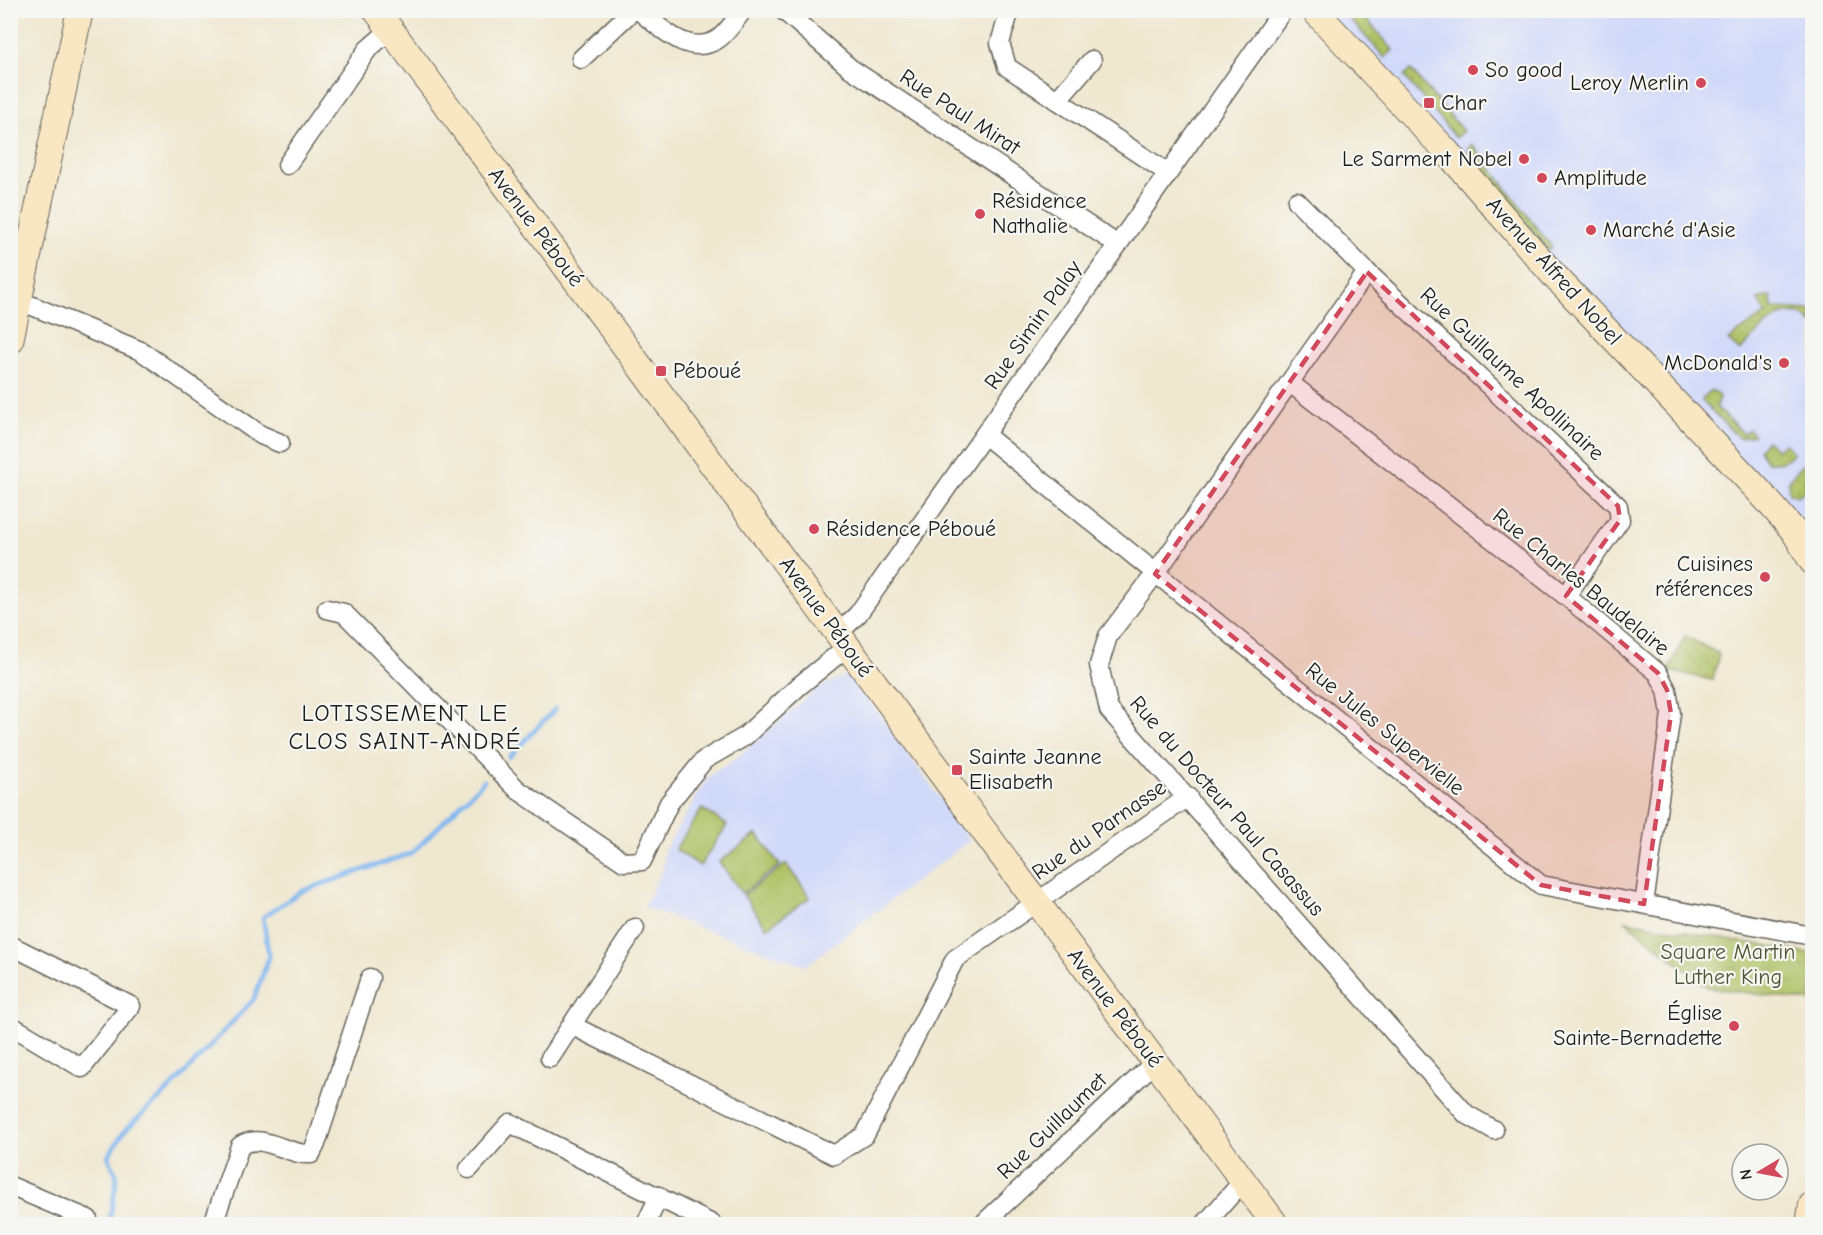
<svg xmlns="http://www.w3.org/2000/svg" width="1823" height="1235" font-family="'Comic Neue',sans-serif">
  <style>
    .built { fill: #d1d9f9 }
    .grass { fill: url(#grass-dots); stroke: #666e40; stroke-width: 1.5 }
    .park { fill: url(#park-tufts); stroke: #666e40; stroke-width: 1.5 }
    .pitch { fill: #afc063; stroke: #666e40; stroke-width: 1.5 }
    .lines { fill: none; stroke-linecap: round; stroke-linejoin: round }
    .stream { stroke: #81b7f0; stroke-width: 4.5 }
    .street-casing { stroke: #66635b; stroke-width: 21 }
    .secondary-casing { stroke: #66635b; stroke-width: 28 }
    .street { stroke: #fff; stroke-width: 18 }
    .secondary { stroke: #f9e7c3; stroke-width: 26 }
    .marked { fill: #d1495b; fill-opacity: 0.2; stroke: #d1495b; stroke-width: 4.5; stroke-dasharray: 12 8; stroke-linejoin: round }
    .poi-dot { fill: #d1495b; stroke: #f6f6f2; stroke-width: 2 }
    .labels { text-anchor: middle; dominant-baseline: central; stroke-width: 4.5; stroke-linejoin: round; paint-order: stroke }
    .poi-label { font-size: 22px; fill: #1c1c1c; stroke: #f6f6f2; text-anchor: start }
    .street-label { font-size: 22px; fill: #1c1c1c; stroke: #f6f6f2 }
    .park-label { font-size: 22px; fill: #4f5535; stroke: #f6f6f2 }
    .neighbourhood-label { font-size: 24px; letter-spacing: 1.5px; fill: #1c1c1c; stroke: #f6f6f2 }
  </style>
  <defs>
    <pattern id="grass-dots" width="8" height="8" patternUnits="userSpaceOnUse" patternTransform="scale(1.5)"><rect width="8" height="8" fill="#afc063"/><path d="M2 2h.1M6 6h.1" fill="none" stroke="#96a455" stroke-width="1.8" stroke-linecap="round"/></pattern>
    <pattern id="park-tufts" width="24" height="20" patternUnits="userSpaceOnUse" patternTransform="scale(1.5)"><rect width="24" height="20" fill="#afc063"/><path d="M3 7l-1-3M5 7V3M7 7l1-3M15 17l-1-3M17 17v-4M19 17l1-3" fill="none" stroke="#96a455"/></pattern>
  </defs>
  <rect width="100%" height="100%" fill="#f6f6f2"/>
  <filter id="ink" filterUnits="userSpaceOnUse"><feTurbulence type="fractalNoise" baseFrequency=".0167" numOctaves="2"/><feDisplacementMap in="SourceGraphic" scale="12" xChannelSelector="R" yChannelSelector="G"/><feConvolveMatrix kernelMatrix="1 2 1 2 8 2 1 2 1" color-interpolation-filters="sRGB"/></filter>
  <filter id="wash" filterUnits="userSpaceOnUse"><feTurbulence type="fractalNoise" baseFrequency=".008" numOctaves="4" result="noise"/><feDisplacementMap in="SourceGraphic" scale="24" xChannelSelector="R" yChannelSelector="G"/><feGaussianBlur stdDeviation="1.35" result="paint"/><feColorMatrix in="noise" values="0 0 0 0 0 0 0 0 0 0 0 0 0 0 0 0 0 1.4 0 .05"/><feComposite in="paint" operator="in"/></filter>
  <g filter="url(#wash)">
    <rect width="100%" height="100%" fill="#efe7cf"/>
    <g class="built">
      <path d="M 1314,11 L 1812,11 L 1812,561 Z"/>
      <path d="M 850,674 L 970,840 L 805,966 L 644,907 L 663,868 L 664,851 L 708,777 L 736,758 L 819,687 Z"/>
    </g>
    <g class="grass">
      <path d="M 1347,11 L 1367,11 L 1369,22 L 1393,50 L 1385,58 L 1345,14 Z"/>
      <path d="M 1411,70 L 1463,131 L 1456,138 L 1404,76 Z"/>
      <path d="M 1472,144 L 1552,247 L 1548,250 L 1469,153 L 1468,149 Z"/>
      <path d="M 1771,296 L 1772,308 L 1812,310 L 1812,324 C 1788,294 1758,334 1740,351 L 1728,340 L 1766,313 L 1757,299 Z"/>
      <path d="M 1710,391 L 1714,391 L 1719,397 L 1716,407 L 1744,434 L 1749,429 L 1754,435 L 1739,438 L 1703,402 L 1702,399 Z"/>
      <path d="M 1767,440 L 1777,450 L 1785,443 L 1793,453 L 1782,462 L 1767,462 L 1759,450 Z"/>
      <path d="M 1802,464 L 1810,473 L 1805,479 L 1810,485 L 1801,494 L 1797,496 L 1789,493 L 1788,482 Z"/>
      <path d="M 1685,636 L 1719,654 L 1713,680 L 1668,671 Z"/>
    </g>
    <path class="park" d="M 1626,921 L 1812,954 L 1812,1002 L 1707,987 Z"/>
    <g class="pitch">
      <path d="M 702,809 L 727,825 L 700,866 L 675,849 Z"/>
      <path d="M 757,834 L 780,865 L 742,893 L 719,862 Z"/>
      <path d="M 786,864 L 810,897 L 767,928 L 743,895 Z"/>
    </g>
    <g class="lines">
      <g class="stream">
        <path d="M 509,757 L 555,709"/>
        <path d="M 109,1224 L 117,1177 L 108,1156 L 126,1129 L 170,1089 L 254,999 L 269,957 L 263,917 L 302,891 L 412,853 L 484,781"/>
      </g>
    </g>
  </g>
  <g filter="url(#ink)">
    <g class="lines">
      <g class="street-casing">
        <g id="street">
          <path d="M 638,10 C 660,27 689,58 718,39 C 727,33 736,19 743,10"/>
          <path d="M 783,10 L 850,68 L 1118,245"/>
          <path d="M 1010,10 L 1000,43 L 1007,67 L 1168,173"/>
          <path d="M 581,59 L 633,10"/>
          <path d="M 1057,100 L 1092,60"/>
          <path d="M 287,165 L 368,49 L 390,30"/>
          <path d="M 1297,201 L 1367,272 L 1618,506 L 1620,520 L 1566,596"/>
          <path d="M 1367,272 L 1155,574 L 1108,636 L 1099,665 L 1109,710 L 1466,1114 L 1494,1130"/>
          <path d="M 18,300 L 141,351 L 261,435 L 280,443"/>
          <path d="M 1290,383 L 1566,596 L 1658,673 L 1667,690 L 1671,714 L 1644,904"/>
          <path d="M 985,435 L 1541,885 L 1812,936"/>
          <path d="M 327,609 L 344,613 L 518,790 L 624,862 L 642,861 L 669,803 L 704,760 L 744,737 L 799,686 L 848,646"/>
          <path d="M 839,633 L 858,614 L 1283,10"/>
          <path d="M 10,945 L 131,1006 L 82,1068 L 10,1025"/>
          <path d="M 573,1026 L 834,1155 L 865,1135 L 955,959 L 1188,797"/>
          <path d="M 550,1058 L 635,928"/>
          <path d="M 469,1169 L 510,1123 L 712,1224"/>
          <path d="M 10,1186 L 88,1219"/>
          <path d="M 213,1224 L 240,1146 C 261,1131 288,1156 311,1154 L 316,1144 L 370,978"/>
          <path d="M 646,1224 L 659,1196"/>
          <path d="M 983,1224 L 1155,1062"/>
          <path d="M 1205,1224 L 1243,1181"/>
        </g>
      </g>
      <g class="secondary-casing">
        <g id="secondary">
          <path d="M 376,10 L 1275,1224"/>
          <path d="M 1314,10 L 1446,151 L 1551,272 L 1759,491 L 1794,531 L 1812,561"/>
          <path d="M 10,341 L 80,10"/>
          <path d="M 1809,1224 L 1812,1205"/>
        </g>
      </g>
      <use href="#street" class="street"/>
      <use href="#secondary" class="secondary"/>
    </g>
  </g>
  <path class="marked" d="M 1367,272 L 1618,506 L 1620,520 L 1566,596 L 1658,673 L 1667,690 L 1671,714 L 1644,904 L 1541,885 L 1155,574 Z"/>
  <g class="poi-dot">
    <circle cx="1473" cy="70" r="6"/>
    <circle cx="1701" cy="83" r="6"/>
    <rect x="1423" y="97" width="12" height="12" rx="3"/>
    <circle cx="1524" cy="159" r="6"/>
    <circle cx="1542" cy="178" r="6"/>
    <circle cx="980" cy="214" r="6"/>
    <circle cx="1591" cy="230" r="6"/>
    <circle cx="1784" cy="363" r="6"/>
    <rect x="655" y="365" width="12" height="12" rx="3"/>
    <circle cx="814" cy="529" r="6"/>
    <circle cx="1765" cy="577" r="6"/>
    <rect x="951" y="764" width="12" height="12" rx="3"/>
    <circle cx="1734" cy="1026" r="6"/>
  </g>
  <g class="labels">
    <g class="poi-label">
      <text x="1485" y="70">So good</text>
      <text x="1689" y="83" text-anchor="end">Leroy Merlin</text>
      <text x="1441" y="103">Char</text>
      <text x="1512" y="159" text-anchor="end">Le Sarment Nobel</text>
      <text x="1554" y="178">Amplitude</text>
      <text x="992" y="201">Résidence<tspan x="992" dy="25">Nathalie</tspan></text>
      <text x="1603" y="230">Marché d'Asie</text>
      <text x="1772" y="363" text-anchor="end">McDonald's</text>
      <text x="673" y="371">Péboué</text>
      <text x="826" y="529">Résidence Péboué</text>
      <text x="1753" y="564" text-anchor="end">Cuisines<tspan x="1753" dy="25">références</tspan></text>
      <text x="969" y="757">Sainte Jeanne<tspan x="969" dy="25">Elisabeth</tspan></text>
      <text x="1722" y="1013" text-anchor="end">Église<tspan x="1722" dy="25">Sainte-Bernadette</tspan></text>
    </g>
    <g class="street-label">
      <text transform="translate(960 112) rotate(33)">Rue Paul Mirat</text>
      <text transform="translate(536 227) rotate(53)">Avenue Péboué</text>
      <text transform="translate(1554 271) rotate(48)">Avenue Alfred Nobel</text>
      <text transform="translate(1033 325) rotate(-55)">Rue Simin Palay</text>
      <text transform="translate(1512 374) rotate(43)">Rue Guillaume Apollinaire</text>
      <text transform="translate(1581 582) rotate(39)">Rue Charles Baudelaire</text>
      <text transform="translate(826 617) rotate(54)">Avenue Péboué</text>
      <text transform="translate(1385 729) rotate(39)">Rue Jules Supervielle</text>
      <text transform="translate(1227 806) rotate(49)">Rue du Docteur Paul Casassus</text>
      <text transform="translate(1099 830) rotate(-35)">Rue du Parnasse</text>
      <text transform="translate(1115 1008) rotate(53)">Avenue Péboué</text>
      <text transform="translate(1052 1126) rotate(-44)">Rue Guillaumet</text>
    </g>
    <g class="park-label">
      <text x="1728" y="952">Square Martin<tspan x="1728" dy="25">Luther King</tspan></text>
    </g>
    <g class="neighbourhood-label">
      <text x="405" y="713">LOTISSEMENT LE<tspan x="405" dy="28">CLOS SAINT-ANDRÉ</tspan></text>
    </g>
  </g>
  <rect width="1823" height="1235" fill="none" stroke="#f6f6f2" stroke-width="36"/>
  <g transform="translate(1760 1172) rotate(260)"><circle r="28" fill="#f6f6f2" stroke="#9f9f9c" stroke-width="1.5"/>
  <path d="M0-4.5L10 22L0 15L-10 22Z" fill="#d1495b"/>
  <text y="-9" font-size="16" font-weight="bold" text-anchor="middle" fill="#1c1c1c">N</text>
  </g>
</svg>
